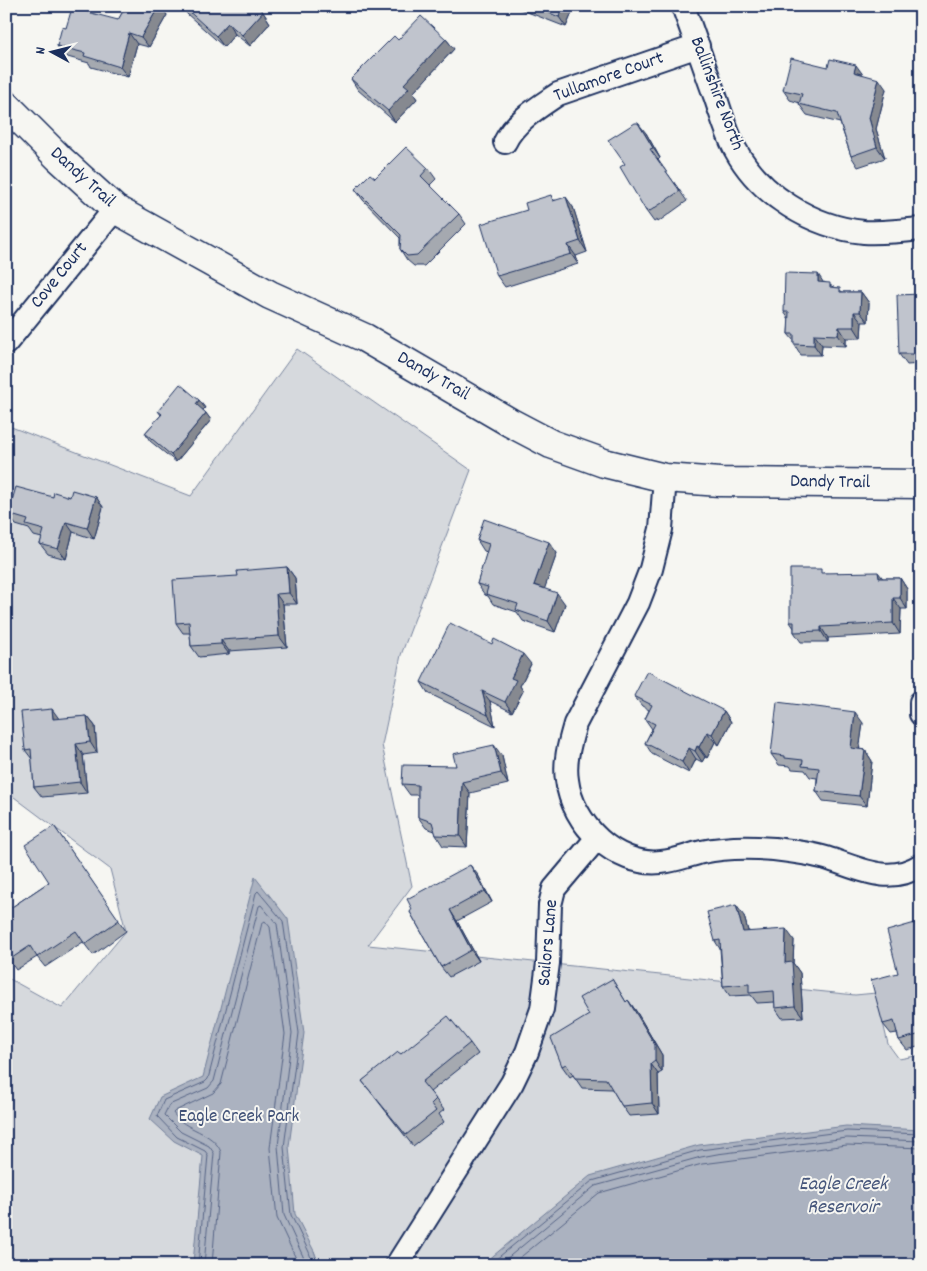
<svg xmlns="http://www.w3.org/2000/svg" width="927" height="1271" font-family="Dekko,sans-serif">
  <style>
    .green { fill: #d6d9dd; stroke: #78849e }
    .water { fill: #abb2c0; stroke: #717e99 }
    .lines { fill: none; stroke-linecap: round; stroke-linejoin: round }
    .shore { stroke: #556385; stroke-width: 1 }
    .street-casing { stroke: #1b2f5e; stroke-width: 26 }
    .secondary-casing { stroke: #1b2f5e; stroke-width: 31 }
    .street { stroke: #f6f6f2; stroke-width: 22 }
    .secondary { stroke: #f6f6f2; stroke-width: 28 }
    .wall { fill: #a5a9b0; stroke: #1b2f5e }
    .shaded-wall { fill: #868990; stroke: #1b2f5e }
    .building { fill: #c0c4cd; stroke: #1b2f5e }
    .labels { text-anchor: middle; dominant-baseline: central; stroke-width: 4; stroke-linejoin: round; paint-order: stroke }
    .street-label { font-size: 19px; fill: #1b2f5e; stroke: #f6f6f2 }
    .park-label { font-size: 19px; fill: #405177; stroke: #f6f6f2 }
    .water-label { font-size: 20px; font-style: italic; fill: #46567b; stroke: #f6f6f2 }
  </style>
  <rect width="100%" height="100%" fill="#f6f6f2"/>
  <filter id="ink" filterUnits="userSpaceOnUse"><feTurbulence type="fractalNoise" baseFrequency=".02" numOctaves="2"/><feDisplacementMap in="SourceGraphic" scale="10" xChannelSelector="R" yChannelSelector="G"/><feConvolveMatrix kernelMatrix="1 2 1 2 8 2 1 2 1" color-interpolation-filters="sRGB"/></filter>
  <g filter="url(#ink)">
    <path class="green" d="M 297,349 L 471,470 L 401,655 L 382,745 L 412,886 L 368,945 L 855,995 L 876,993 L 888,1044 L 899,1059 L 921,1055 L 921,1265 L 319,1265 L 314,1251 L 317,1265 L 6,1265 L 6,977 L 62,1008 L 126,931 L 110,869 L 6,791 L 6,425 L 191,496 Z"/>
    <g class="water">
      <path d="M 255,877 L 288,919 L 304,1033 L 289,1146 L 295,1214 L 314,1251 L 319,1265 L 192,1265 L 193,1263 L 203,1156 L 174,1141 L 150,1119 L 160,1097 L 203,1077 Z"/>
      <path d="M 846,1126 L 921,1130 L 921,1265 L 482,1265 L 590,1176 L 699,1145 Z"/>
    </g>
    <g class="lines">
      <g class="shore">
        <path d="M 198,1265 L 208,1155 L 205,1151 L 177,1137 L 157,1116 L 164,1100 L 205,1082 L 208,1079 L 256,893 L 258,891 L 283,921 L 299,1033 L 284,1147 L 291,1215 L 309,1252 L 313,1265"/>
        <path d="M 204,1265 L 214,1153 L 209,1146 L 181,1132 L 164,1115 L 169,1105 L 208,1088 L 214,1081 L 259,906 L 261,905 L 277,924 L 292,1033 L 278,1146 L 284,1215 L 307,1265"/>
        <path d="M 212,1265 L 221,1152 C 213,1131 185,1131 173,1113 L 175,1111 L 213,1093 L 221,1084 L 262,923 L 265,921 L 270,927 L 285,1034 L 270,1148 L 277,1218 L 299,1265"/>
        <path d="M 489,1265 L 592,1181 L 700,1150 L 716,1148 L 847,1131 L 921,1134"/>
        <path d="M 499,1265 L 595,1186 L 701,1157 L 717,1154 L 847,1138 L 921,1141"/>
        <path d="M 511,1265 L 599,1193 L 702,1164 L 718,1162 L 847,1145 L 921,1148"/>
      </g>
      <g class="street-casing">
        <g id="street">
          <path d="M 683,6 C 694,36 704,66 715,96 C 721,113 726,132 735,149 C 760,195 812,227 864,232 C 883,233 902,231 921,229"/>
          <path d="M 505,142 C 515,121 539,107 558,94 L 698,46"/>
          <path d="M 6,343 L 115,209"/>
          <path d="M 665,478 L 661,529 L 651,569 L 638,603 L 575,724 C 570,742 564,761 567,780 C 572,824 616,867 661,862 C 675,861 689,855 702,852 C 725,847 751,847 774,849 C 791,851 809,853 826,858 C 859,868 888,886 921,865"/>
          <path d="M 921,702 L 921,714"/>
          <path d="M 397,1265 L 512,1083 L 527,1052 L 542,1009 L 548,963 L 550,905 L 554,889 L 597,838"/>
        </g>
      </g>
      <g class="secondary-casing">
        <path id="secondary" d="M 6,105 L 59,158 L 115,209 L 270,295 L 365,338 L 511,423 L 551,444 L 604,463 L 665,478 L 720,482 L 921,484"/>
      </g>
      <use href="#street" class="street"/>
      <use href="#secondary" class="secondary"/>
    </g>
    <g class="wall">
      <path d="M 126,6 L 161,6 L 167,15 L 149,47 L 137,44 L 128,77 L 91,67 L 89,63 L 64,56 L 57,46 L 66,28 L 118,20 Z"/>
      <path d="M 182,6 L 260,6 L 258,8 L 263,12 L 270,23 L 250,46 L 235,34 L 224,47 L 187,14 Z"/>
      <path d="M 516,6 L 575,6 L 566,27 L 517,8 Z"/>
      <path d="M 446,39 L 454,49 L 413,93 L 417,99 L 395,122 L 358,90 L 351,79 L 398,40 Z"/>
      <path d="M 828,67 L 862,75 L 886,89 L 876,129 L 885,158 L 858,167 L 851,156 L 840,123 L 807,115 L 799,104 L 800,103 L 790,100 L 783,90 Z"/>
      <path d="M 646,133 L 660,158 L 658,160 L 687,201 L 658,222 L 657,220 L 654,222 L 646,211 L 625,164 Z"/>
      <path d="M 428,168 L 436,179 L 430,185 L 459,214 L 466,224 L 424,266 L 414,266 L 407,260 L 400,249 L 400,238 L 363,200 L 355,189 L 375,178 Z"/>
      <path d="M 555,200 L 573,207 L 587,252 L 576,256 L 578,264 L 505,287 L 497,276 L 527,210 Z"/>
      <path d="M 824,282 L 843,292 L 861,292 L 869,303 L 868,322 L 862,322 L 861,338 L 846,338 L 846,346 L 822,345 L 821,355 L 801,355 L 794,344 L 794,341 L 788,334 L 789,319 L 784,312 Z"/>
      <path d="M 921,294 L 921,364 L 907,365 L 899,354 Z"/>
      <path d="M 199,400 L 205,408 L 203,410 L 211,420 L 176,462 L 150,441 L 145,433 L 161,415 L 158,411 Z"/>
      <path d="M 53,497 L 96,497 L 103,507 L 94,539 L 73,532 L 66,559 L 48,554 L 40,544 L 42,538 L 34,536 L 29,529 L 16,525 L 8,514 Z"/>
      <path d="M 477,540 L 557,553 L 544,589 L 565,604 L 555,632 L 523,621 L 517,612 L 493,604 L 488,596 L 485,595 L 477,584 L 487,552 L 484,551 Z"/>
      <path d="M 287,567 L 295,578 L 297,604 L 283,604 L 287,647 L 229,651 L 229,654 L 199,657 L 191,646 L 190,633 L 183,633 L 176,623 L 238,576 Z"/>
      <path d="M 823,573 L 883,578 L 900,578 L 907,589 L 907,609 L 901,609 L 900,634 L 828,638 L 828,642 L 801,642 L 794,632 L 794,628 L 790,622 Z"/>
      <path d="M 531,664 L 520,686 L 523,691 L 512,712 L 490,701 L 495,726 L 428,693 L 421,682 Z"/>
      <path d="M 634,696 L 724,711 L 731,722 L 719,745 L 715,742 L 707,758 L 705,757 L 702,762 L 696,759 L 689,773 L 652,754 L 645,743 L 652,729 L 645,719 L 649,710 L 642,706 Z"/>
      <path d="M 87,716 L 95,726 L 97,753 L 83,755 L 87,793 L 42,797 L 34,787 L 32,759 L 25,750 L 59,719 Z"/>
      <path d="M 863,723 L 859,749 L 865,750 L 872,761 L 867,806 L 823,801 L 816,791 L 817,778 L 810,777 L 805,770 L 792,769 L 790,766 L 779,765 L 771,754 Z"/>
      <path d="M 502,756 L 508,784 L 470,793 L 467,847 L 443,846 L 436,835 L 435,831 L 426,828 L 418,817 L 418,795 L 410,795 L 402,784 L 456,766 Z"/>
      <path d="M 54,826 L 126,931 L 93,955 L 83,942 L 45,967 L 37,957 L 16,970 L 6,956 L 9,909 L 49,882 Z"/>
      <path d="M 478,875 L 492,902 L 457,921 L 479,961 L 449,977 L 441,967 L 410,912 Z"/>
      <path d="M 744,916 L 748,931 L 794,940 L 793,963 L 800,973 L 803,1017 L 782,1018 L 775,1008 L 775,1002 L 757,1003 L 751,995 L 730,996 L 723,986 L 720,949 L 715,941 Z"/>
      <path d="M 921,931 L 921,1046 L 907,1050 L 899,1040 L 897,1033 L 891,1034 L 883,1024 L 898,973 Z"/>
      <path d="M 612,979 L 626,1002 L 628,1000 L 636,1011 L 662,1055 L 662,1072 L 658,1074 L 659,1114 L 629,1116 L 622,1106 L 612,1089 L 582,1088 L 573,1075 L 570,1077 L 562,1066 L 589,1015 Z"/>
      <path d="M 470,1043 L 478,1054 L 430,1092 L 444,1110 L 439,1114 L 444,1122 L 413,1146 L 370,1091 L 362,1081 L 401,1054 Z"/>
    </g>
    <g class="shaded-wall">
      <path d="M 159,6 L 161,6 L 167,15 L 149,47 L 141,37 Z"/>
      <path d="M 563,6 L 575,6 L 566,27 L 559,17 Z"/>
      <path d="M 263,12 L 270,23 L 250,46 L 242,35 Z"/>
      <path d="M 228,23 L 235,34 L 224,47 L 216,36 Z"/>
      <path d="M 129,33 L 137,44 L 128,77 L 120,67 Z"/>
      <path d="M 446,39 L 454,49 L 413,93 L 417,99 L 395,122 L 388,111 L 404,84 Z"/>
      <path d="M 856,65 L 864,76 L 854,72 Z"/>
      <path d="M 879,79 L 886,89 L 876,129 L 885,158 L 877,147 L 869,118 Z"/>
      <path d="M 638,123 L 646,133 L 660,158 L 653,148 Z"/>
      <path d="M 566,197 L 573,207 L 587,252 L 580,241 Z"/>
      <path d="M 568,245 L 576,256 L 578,264 L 571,254 Z"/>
      <path d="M 818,274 L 825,285 L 818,282 Z"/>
      <path d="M 861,292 L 869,303 L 868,322 L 860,312 Z"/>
      <path d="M 854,312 L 862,322 L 861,338 L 854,327 Z"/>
      <path d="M 839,327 L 846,338 L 846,346 L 838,335 Z"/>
      <path d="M 814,334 L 822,345 L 821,355 L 814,345 Z"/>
      <path d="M 199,400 L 205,408 L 201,412 L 196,404 Z"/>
      <path d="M 206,413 L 211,420 L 176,462 L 171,455 Z"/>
      <path d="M 96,497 L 103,507 L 94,539 L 87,528 Z"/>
      <path d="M 66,522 L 73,532 L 66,559 L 58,549 Z"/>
      <path d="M 549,542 L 557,553 L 542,596 L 534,585 Z"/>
      <path d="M 287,567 L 295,578 L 297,604 L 289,593 Z"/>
      <path d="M 878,572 L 886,582 L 879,578 Z"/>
      <path d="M 900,578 L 907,589 L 907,609 L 900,598 Z"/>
      <path d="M 557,593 L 565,604 L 555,632 L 548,621 Z"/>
      <path d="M 276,594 L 283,604 L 287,647 L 279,636 Z"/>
      <path d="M 893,598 L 901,609 L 900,634 L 893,623 Z"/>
      <path d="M 821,627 L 828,638 L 828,642 L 821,631 Z"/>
      <path d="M 221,640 L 229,651 L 229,654 L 221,644 Z"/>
      <path d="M 523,654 L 531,664 L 520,686 L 523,691 L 512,712 L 505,702 L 511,678 Z"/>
      <path d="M 482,691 L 490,701 L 495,726 L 488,715 Z"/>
      <path d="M 52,709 L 60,720 L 53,719 Z"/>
      <path d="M 724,711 L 731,722 L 719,745 L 712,734 Z"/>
      <path d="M 855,712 L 863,723 L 858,759 L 851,748 Z"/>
      <path d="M 87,716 L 95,726 L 97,753 L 90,742 Z"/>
      <path d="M 707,732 L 715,742 L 707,758 L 699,747 Z"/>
      <path d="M 76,744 L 83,755 L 87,793 L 80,782 Z"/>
      <path d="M 494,745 L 502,756 L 508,784 L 501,773 Z"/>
      <path d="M 697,746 L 705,757 L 702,762 L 695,751 Z"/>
      <path d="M 689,748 L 696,759 L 689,773 L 682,762 Z"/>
      <path d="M 865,750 L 872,761 L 867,806 L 859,796 Z"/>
      <path d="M 462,782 L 470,793 L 467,847 L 460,836 Z"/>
      <path d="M 470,865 L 478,875 L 492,902 L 485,891 Z"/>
      <path d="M 736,905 L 744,916 L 751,942 L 743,932 Z"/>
      <path d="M 450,910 L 457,921 L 479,961 L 471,950 Z"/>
      <path d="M 915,923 L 921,931 L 921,943 Z"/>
      <path d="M 786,929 L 794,940 L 793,963 L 800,973 L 803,1017 L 795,1006 L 785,963 Z"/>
      <path d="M 628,1000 L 636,1011 L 662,1055 L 662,1072 L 655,1061 Z"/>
      <path d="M 651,1064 L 658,1074 L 659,1114 L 652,1103 Z"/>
    </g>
    <g class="building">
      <path d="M 126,6 L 159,6 L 141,37 L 129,33 L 120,67 L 84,56 L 85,53 L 57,46 L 62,27 L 66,28 L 72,8 L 118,20 Z"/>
      <path d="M 183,6 L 256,6 L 263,12 L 242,35 L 228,23 L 216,36 Z"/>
      <path d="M 533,6 L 563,6 L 559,17 Z"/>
      <path d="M 421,16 L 446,39 L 404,84 L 409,88 L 388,111 L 351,79 L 394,36 L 398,40 Z"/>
      <path d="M 791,58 L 828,67 L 830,59 L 856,65 L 854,72 L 879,79 L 869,118 L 877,147 L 851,156 L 837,113 L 799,104 L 802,94 L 783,90 Z"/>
      <path d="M 635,123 L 638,123 L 653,148 L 650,149 L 680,191 L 650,211 L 649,210 L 646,211 L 620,167 L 625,164 L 608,140 Z"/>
      <path d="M 406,147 L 428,168 L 421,176 L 459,214 L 417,255 L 407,256 L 400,249 L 401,235 L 355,189 L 370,174 L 375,178 Z"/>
      <path d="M 551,195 L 553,201 L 566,197 L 580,241 L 568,245 L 571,254 L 497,276 L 481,224 L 527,210 L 525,203 Z"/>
      <path d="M 785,273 L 818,274 L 818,282 L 830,283 L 830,287 L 840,288 L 840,292 L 861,292 L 860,312 L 854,312 L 854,327 L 839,327 L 838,335 L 814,334 L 814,345 L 794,344 L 794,334 L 788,334 L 789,312 L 784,312 Z"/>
      <path d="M 921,294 L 921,354 L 899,354 L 897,295 Z"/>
      <path d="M 180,384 L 199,400 L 196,404 L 206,413 L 171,455 L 145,433 L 162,414 L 158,411 Z"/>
      <path d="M 16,487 L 53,497 L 54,492 L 70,497 L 72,490 L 96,497 L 87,528 L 66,522 L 58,549 L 40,544 L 44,530 L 26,525 L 28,520 L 8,514 Z"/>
      <path d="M 484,519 L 549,542 L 534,585 L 557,593 L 548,621 L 516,610 L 518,604 L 486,594 L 488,587 L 477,584 L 489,544 L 477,540 Z"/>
      <path d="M 287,567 L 289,593 L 276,594 L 279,636 L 221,640 L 221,644 L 191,646 L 189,622 L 176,623 L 173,580 L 238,576 L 237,571 Z"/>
      <path d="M 790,569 L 821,569 L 821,573 L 878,572 L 879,578 L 900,578 L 900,598 L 893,598 L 893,623 L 821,627 L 821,631 L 794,632 L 794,622 L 790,622 Z"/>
      <path d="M 450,623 L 492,644 L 494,639 L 523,654 L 511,678 L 516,680 L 505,702 L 482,691 L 488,715 L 421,682 Z"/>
      <path d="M 647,671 L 724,711 L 712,734 L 707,732 L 699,747 L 697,746 L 695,751 L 689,748 L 682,762 L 645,743 L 655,724 L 645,719 L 652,705 L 634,696 Z"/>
      <path d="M 777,702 L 855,712 L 851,748 L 865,750 L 859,796 L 816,791 L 819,768 L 802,766 L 803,760 L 785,758 L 785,756 L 771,754 Z"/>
      <path d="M 52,709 L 53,719 L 87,716 L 90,742 L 76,744 L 80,782 L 34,787 L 31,749 L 25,750 L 21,712 Z"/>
      <path d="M 494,745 L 501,773 L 462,782 L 460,836 L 436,835 L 432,822 L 418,817 L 418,785 L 402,784 L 403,765 L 456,766 L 453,754 Z"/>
      <path d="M 54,826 L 119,920 L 85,944 L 76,931 L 37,957 L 30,946 L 9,960 L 6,956 L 6,905 L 9,909 L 49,882 L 25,845 Z"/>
      <path d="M 470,865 L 485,891 L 450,910 L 471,950 L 441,967 L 410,912 L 412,909 L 407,899 Z"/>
      <path d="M 736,905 L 743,932 L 786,929 L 785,963 L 792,962 L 795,1006 L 775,1008 L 774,991 L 749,993 L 749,984 L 723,986 L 720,940 L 715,941 L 707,912 Z"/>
      <path d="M 915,923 L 921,942 L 921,1034 L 899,1040 L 894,1021 L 883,1024 L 871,980 L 898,973 L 887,931 Z"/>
      <path d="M 612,979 L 626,1002 L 628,1000 L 655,1045 L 655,1061 L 651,1064 L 652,1103 L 622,1106 L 606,1079 L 575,1078 L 566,1064 L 562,1066 L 551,1038 L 589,1015 L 579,998 Z"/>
      <path d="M 448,1016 L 470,1043 L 422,1082 L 436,1099 L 431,1104 L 436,1111 L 406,1135 L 362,1081 L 398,1052 L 401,1054 Z"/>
    </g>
  </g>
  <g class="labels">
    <g class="street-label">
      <text transform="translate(609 78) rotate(-20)">Tullamore Court</text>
      <text transform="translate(716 94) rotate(69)">Ballinshire North</text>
      <text transform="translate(82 178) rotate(42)">Dandy Trail</text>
      <text transform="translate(60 276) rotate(-51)">Cove Court</text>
      <text transform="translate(433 377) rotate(30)">Dandy Trail</text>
      <text transform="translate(830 483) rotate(1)">Dandy Trail</text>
      <text transform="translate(549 943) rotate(-85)">Sailors Lane</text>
    </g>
    <g class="park-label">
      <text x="239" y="1117">Eagle Creek Park</text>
    </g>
    <g class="water-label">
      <text x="843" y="1185">Eagle Creek<tspan x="843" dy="23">Reservoir</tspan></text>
    </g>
  </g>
  <rect width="927" height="1271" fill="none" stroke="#f6f6f2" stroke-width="25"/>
  <rect x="12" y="12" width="902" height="1246" fill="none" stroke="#1b2f5e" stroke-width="2" filter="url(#ink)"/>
  <g transform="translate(52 52) rotate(277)" stroke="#f6f6f2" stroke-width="4" paint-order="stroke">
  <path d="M0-4L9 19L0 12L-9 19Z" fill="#1b2f5e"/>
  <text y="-8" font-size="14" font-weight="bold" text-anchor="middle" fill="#1b2f5e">N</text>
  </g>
</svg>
